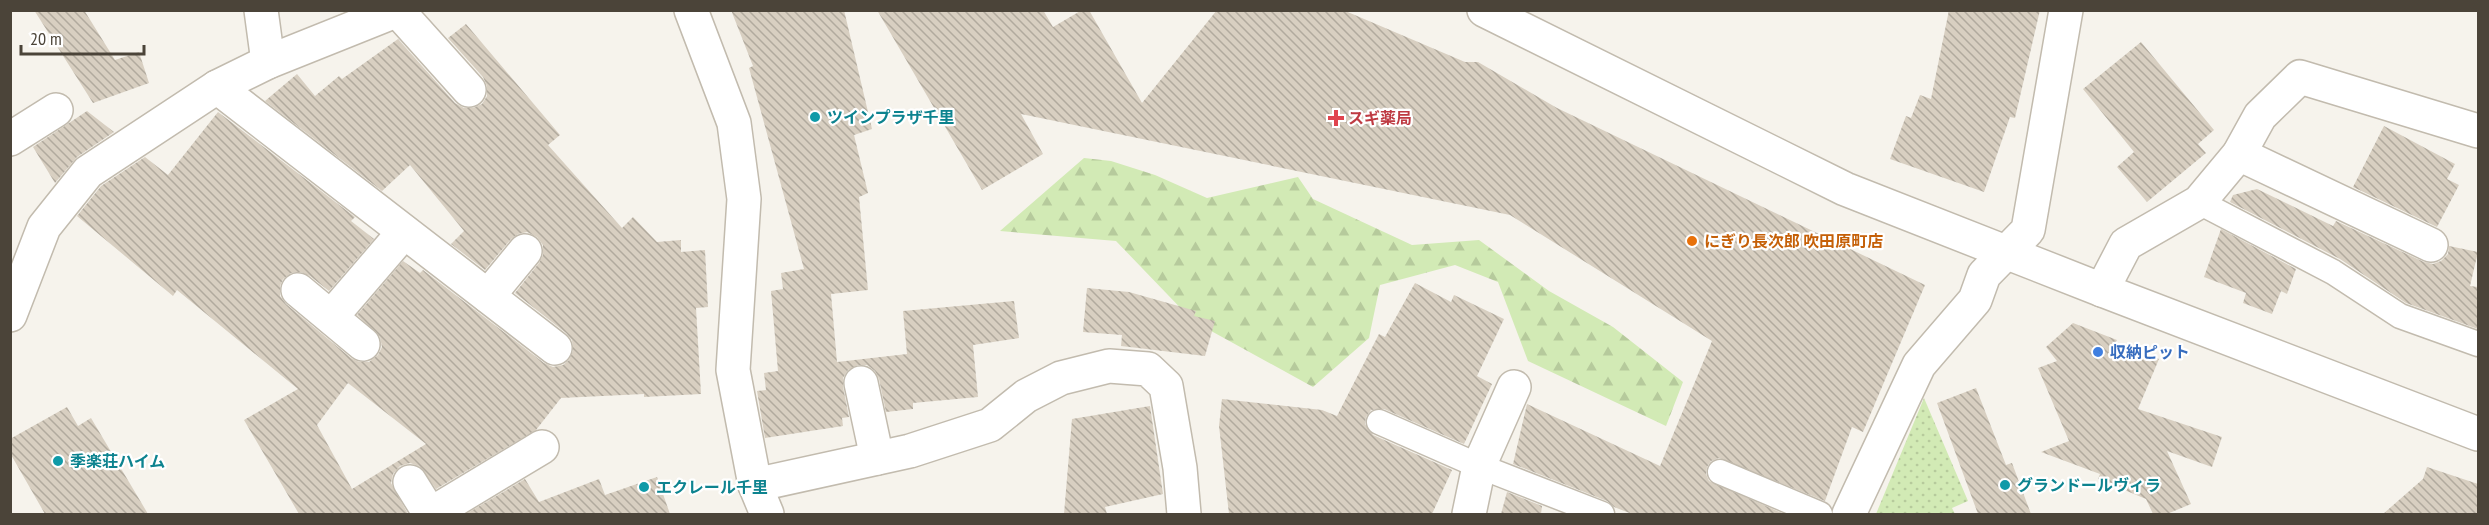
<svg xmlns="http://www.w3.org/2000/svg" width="2489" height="525" font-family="'PT Sans Narrow','Noto Sans JP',sans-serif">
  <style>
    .grass { fill: url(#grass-dots) }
    .forest { fill: url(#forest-firs) }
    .building { fill: url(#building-back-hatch); fill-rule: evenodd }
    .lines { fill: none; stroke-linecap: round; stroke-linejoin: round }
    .service-casing { stroke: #c2bbae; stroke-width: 27 }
    .minor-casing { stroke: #c2bbae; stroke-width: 36 }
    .tertiary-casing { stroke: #c2bbae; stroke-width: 36 }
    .service { stroke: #fff; stroke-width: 24 }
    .minor { stroke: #fff; stroke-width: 33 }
    .tertiary { stroke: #fff; stroke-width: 33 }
    .culture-dot { fill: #0f9aa8; stroke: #fff; stroke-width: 2 }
    .health-dot { fill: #e0444e; stroke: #fff; stroke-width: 2 }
    .food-dot { fill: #e8710a; stroke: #fff; stroke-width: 2 }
    .shop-dot { fill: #3f7fe0; stroke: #fff; stroke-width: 2 }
    .labels { text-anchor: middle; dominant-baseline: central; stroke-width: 4.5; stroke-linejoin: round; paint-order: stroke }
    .culture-label { font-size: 16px; font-weight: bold; fill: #0d838f; stroke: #fff; text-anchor: start }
    .health-label { font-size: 16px; font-weight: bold; fill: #be3a42; stroke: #fff; text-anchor: start }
    .food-label { font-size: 16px; font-weight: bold; fill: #c56008; stroke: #fff; text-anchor: start }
    .shop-label { font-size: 16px; font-weight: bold; fill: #366cbe; stroke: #fff; text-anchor: start }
  </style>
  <defs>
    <pattern id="grass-dots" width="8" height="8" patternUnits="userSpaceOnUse" patternTransform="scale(1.5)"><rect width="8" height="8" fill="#d2eab5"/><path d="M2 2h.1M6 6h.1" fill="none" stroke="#b6ca9c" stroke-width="1.8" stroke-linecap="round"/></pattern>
    <pattern id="forest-firs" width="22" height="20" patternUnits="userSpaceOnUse" patternTransform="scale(1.5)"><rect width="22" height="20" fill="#d2eab5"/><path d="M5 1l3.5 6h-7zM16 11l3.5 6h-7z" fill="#b6ca9c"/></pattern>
    <pattern id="building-back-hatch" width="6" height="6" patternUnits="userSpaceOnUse" patternTransform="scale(1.5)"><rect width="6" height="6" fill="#d8cfc1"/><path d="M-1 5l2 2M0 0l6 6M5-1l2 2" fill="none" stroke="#b1aa9e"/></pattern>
  </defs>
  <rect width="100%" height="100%" fill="#f6f3ec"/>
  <path class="grass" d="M 1924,398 L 1968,501 L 1952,508 L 1955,514 L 1876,514 Z"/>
  <path class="forest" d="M 1084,158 L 1111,161 L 1155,175 L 1207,198 L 1298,177 L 1313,199 L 1412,245 L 1479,240 L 1549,291 L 1613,327 L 1683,382 L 1666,426 L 1528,361 L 1498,282 L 1455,265 L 1380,285 L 1369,338 L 1313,387 L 1193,321 L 1116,241 L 1000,231 Z"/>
  <g class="building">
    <path d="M 34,10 L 84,10 L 115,60 L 139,52 L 149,83 L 93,103 Z"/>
    <path d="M 731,10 L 844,10 L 872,129 L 854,135 L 868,193 L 859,197 L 868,290 L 831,294 L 837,362 L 907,354 L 903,311 L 1014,301 L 1019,338 L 973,345 L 978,397 L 913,403 L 913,409 L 886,412 L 879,379 L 875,371 L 867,365 L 858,365 L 848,370 L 843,378 L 843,387 L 849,417 L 842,418 L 843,426 L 765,438 L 757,391 L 766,390 L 764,373 L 778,371 L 771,291 L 783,289 L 781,273 L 804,269 L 749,68 L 753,66 Z"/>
    <path d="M 877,10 L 1043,10 L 1053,27 L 1082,10 L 1089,10 L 1142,103 L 1217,10 L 1343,10 L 1465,62 L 1478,62 L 1557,108 L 1925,285 L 1863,432 L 1852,427 L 1825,501 L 1719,458 L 1711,461 L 1707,467 L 1706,474 L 1709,481 L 1784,514 L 1632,514 L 1614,507 L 1607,501 L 1513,464 L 1527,404 L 1660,466 L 1712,341 L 1510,215 L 1021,114 L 1043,154 L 982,190 Z"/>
    <path d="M 1949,10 L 2040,10 L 2015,118 L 2010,117 L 1984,192 L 1890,159 L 1906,116 L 1911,118 L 1920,95 L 1931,99 Z"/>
    <path d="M 466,24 L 560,135 L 548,145 L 622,228 L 633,217 L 657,242 L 681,240 L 681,252 L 705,250 L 708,307 L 696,308 L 701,394 L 644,397 L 644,394 L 561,398 L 536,430 L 436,489 L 419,466 L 410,463 L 400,466 L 393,474 L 391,483 L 408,514 L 299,514 L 244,420 L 298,389 L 177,290 L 173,296 L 77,216 L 101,186 L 145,157 L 168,175 L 218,112 L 355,217 L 351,221 L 374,239 L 329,291 L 310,276 L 301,272 L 291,273 L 283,279 L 280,286 L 280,296 L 286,304 L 351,358 L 359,362 L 369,362 L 378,355 L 382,347 L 380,337 L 357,315 L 403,261 L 420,273 L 423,270 L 544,363 L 553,367 L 563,365 L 569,360 L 573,351 L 572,340 L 566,333 L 515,293 L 539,263 L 543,255 L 543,245 L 537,237 L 527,232 L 518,234 L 511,239 L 485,270 L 451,244 L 464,231 L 410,165 L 382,191 L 265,101 L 297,74 L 315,96 L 339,76 L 342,79 L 398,39 L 455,103 L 464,108 L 473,108 L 482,104 L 487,96 L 487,86 L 483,77 L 448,38 ZM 348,383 L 426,444 L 352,489 L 317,425 Z"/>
    <path d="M 2141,42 L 2214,130 L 2198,144 L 2206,153 L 2147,202 L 2117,167 L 2134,152 L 2083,89 Z"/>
    <path d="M 87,111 L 114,132 L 77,157 L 55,183 L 33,147 Z"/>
    <path d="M 2384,126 L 2455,164 L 2447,179 L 2459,185 L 2437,227 L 2353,187 Z"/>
    <path d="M 2257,189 L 2333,226 L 2336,221 L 2424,262 L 2433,264 L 2441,261 L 2448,254 L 2449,246 L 2478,252 L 2470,286 L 2478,287 L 2478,329 L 2406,303 L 2340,259 L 2230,202 L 2233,195 Z"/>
    <path d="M 2221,229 L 2296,269 L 2287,294 L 2281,291 L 2272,314 L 2243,303 L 2246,293 L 2204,277 Z"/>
    <path d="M 1415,283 L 1451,302 L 1454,295 L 1504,319 L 1477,376 L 1492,384 L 1464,444 L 1384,409 L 1371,410 L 1366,417 L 1365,424 L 1373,435 L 1452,470 L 1432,514 L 1229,514 L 1219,426 L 1222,399 L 1322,410 L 1337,416 L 1379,334 L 1385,337 Z"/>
    <path d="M 1087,288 L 1129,292 L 1196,311 L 1194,316 L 1215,321 L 1205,356 L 1121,346 L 1122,335 L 1083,332 Z"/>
    <path d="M 2073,323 L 2117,340 L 2116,342 L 2159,359 L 2138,409 L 2222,437 L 2212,467 L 2167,451 L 2191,504 L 2167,514 L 2153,514 L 2146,499 L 2098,479 L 2100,474 L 2041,452 L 2069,441 L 2038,368 L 2057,361 L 2046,347 Z"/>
    <path d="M 1976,388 L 2006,465 L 2012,463 L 2031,514 L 1978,514 L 1937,403 Z"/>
    <path d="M 1150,406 L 1163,494 L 1105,507 L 1107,514 L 1064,514 L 1072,419 Z"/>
    <path d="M 67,407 L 78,426 L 91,418 L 148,514 L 45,514 L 10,453 L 10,439 Z"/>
    <path d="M 2427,467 L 2478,484 L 2478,514 L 2383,514 L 2423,479 Z"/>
    <path d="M 657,477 L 670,514 L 466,514 L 525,479 L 539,502 L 599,479 L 605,495 Z"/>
    <path d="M 1507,492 L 1542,506 L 1541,514 L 1501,514 Z"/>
  </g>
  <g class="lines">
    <g class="service-casing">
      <g id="service">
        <path d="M 2199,202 L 2333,272 L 2400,316 L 2478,344"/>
        <path d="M 1379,422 L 1479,466 L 1602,514"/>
        <path d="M 1720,472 L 1820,514"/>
      </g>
    </g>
    <g class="minor-casing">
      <g id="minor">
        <path d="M 261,10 L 268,62"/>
        <path d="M 691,10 L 734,123 L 744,199 L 733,370 L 755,485 L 767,514"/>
        <path d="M 398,11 L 469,90"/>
        <path d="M 217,87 L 555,348"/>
        <path d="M 10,139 L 56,110"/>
        <path d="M 2239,154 L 2431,245"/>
        <path d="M 298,290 L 363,344"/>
        <path d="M 2102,290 L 2126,244 L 2199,202 L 2239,154 L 2260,116 L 2300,77 L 2478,131"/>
        <path d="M 488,296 L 525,251"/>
        <path d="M 10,315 L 44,227 L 88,172 L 217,87 L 268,62 L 398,10"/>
        <path d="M 331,317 L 404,232"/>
        <path d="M 861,383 L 877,458"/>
        <path d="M 410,482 L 430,514"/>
        <path d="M 755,485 L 910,451 L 990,425 L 1026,396 L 1061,378 L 1109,366 L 1148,369 L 1166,386 L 1180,468 L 1184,514"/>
        <path d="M 431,514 L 542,447"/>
        <path d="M 1469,514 L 1479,466 L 1514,387"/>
        <path d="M 1849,514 L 1919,365 L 1975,300 L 1984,275 L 2028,230 L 2066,10"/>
      </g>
    </g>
    <g class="tertiary-casing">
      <path id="tertiary" d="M 1484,10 L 1845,189 L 2102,290 L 2478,434"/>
    </g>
    <use href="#service" class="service"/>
    <use href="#minor" class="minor"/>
    <use href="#tertiary" class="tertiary"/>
  </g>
  <g class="culture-dot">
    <circle cx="815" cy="117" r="6"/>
    <circle cx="58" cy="461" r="6"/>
    <circle cx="2005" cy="485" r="6"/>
    <circle cx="644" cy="487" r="6"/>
  </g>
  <path class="health-dot" d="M1333 109h6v6h6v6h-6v6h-6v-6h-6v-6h6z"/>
  <circle class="food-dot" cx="1692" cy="241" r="6"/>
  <circle class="shop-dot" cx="2098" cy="352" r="6"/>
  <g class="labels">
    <g class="culture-label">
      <text x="827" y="117">ツインプラザ千里</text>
      <text x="70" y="461">季楽荘ハイム</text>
      <text x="2017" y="485">グランドールヴィラ</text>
      <text x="656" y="487">エクレール千里</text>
    </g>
    <g class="health-label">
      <text x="1348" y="118">スギ薬局</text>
    </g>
    <g class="food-label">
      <text x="1704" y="241">にぎり長次郎 吹田原町店</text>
    </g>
    <g class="shop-label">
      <text x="2110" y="352">収納ピット</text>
    </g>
  </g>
  <rect width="2489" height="525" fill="none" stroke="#4b4439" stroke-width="24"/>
  <path d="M21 45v9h123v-9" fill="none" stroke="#4b4439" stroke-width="3"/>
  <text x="30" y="45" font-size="18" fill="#4b4439" stroke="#ffffff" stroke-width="4.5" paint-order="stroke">20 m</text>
</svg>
